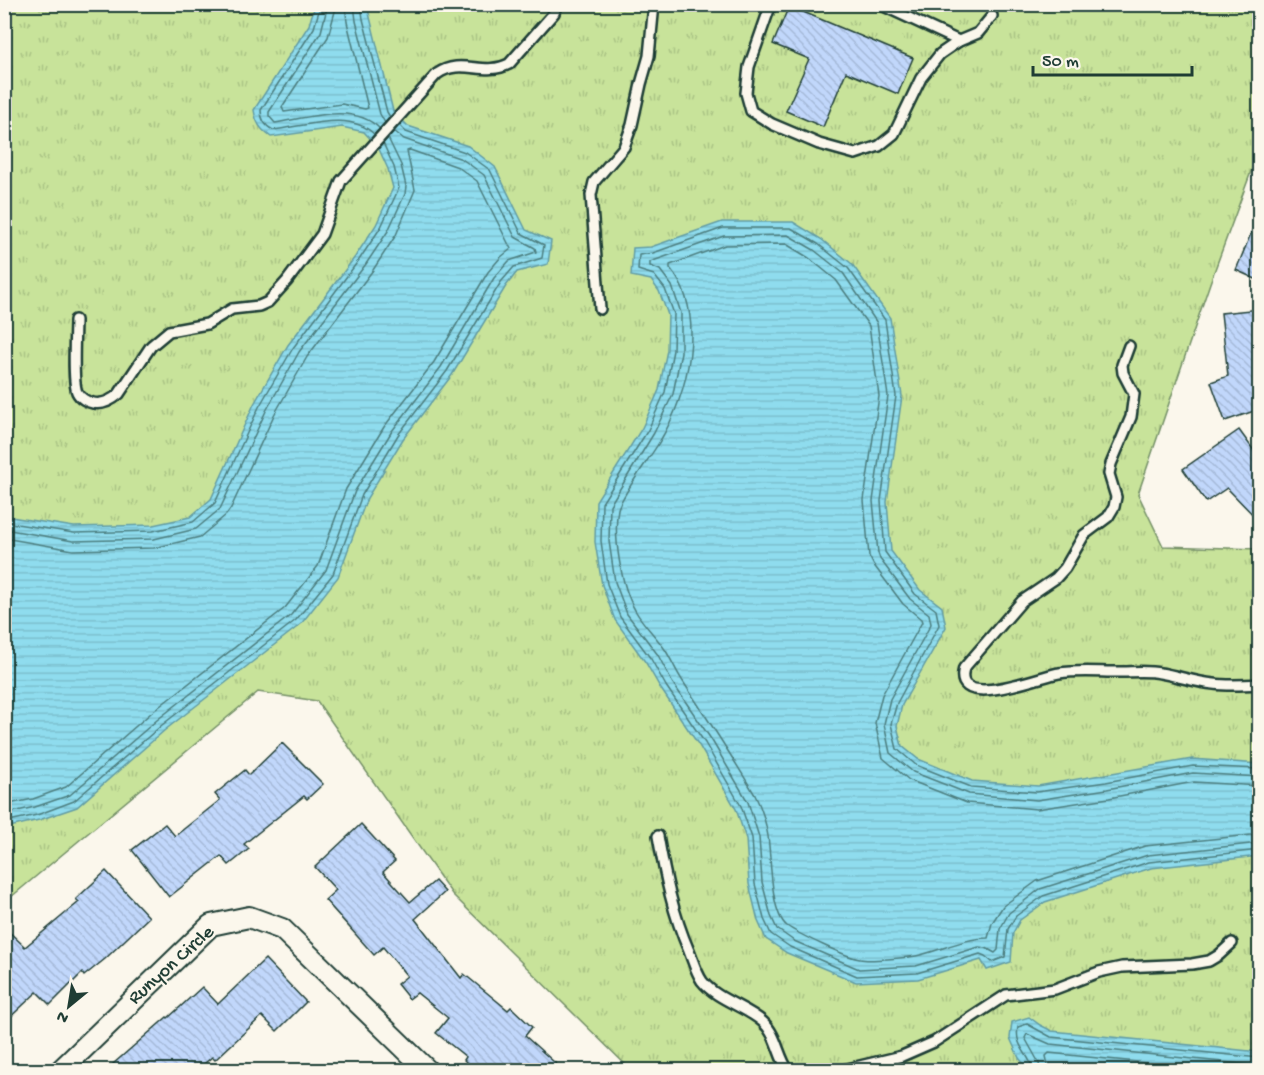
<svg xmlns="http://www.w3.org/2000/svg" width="1264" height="1075" font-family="'Gochi Hand',sans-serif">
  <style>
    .grass { fill: url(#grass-tufts); stroke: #749067; stroke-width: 1.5 }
    .water { fill: url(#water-rules); stroke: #629ca4; stroke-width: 1.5 }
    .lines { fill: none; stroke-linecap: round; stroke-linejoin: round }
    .shore { stroke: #4c7d7e; stroke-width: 1.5 }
    .building { fill: url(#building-back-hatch); stroke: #1f3d34; stroke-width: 1.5 }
    .lane-casing { stroke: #1f3d34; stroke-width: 14 }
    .street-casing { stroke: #1f3d34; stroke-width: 24 }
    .lane { stroke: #fbf7ec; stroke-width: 9 }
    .street { stroke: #fbf7ec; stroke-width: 20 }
    .labels { text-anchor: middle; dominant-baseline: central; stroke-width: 4.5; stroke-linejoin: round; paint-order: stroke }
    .street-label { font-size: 20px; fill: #1f3d34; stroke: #fbf7ec }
  </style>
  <defs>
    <pattern id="grass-tufts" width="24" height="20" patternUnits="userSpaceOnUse" patternTransform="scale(1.5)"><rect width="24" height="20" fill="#c8e39a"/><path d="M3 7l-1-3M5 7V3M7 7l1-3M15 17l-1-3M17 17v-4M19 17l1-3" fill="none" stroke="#abc485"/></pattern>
    <pattern id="water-rules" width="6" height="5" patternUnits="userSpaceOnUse" patternTransform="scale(1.5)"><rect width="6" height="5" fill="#8fdcee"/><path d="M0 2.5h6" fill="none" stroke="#7bbecd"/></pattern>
    <pattern id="building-back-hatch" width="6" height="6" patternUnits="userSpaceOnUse" patternTransform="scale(1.5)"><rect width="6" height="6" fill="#c1d7fb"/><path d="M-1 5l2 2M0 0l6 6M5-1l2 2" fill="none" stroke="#a5b9d8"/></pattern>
  </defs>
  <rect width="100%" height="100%" fill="#fbf7ec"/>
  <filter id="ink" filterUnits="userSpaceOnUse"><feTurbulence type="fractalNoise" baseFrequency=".0167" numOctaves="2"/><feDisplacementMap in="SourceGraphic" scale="12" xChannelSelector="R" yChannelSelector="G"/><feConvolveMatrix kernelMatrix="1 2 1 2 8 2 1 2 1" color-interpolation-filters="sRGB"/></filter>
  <g filter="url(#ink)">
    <path class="grass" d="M 5,5 L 1259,5 L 1259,150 L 1210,283 L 1138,494 L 1163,546 L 1259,549 L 1259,1070 L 631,1070 L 452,894 L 317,701 L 258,692 L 5,902 Z"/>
    <g class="water">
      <path d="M 315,5 L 367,5 L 393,111 L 408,126 L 468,146 L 495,167 L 526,230 L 551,241 L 548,264 L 517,272 L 506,286 L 452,375 L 403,439 L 367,498 L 338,577 L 301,624 L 165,730 L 77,807 L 39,820 L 5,828 L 4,516 L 74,527 L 153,525 L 190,517 L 211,499 L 254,404 L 288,345 L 355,257 L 376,225 L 393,188 L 388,169 L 378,147 L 364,132 L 342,127 L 271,137 C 260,129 256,123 254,110 L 309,25 Z"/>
      <path d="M 722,222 L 793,222 L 821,239 L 852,264 L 890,318 L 902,396 L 887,502 L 891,551 L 920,590 L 942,607 L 946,627 L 902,705 L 897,726 L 902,746 L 918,759 L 972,781 L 1038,786 L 1192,759 L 1259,764 L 1259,856 L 1151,868 L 1045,902 L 1020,920 L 1013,933 L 1011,962 L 987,970 L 981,960 L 918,979 L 856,982 L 787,953 L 766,939 L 758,921 L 749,884 L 746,839 L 736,809 L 700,747 L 661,689 L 646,663 L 615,620 L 602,585 L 595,542 L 596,501 L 642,428 L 659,390 L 667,350 L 668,315 L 659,291 L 651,280 L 631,276 L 633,248 L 651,247 Z"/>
      <path d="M 1029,1017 L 1040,1025 L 1052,1031 L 1259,1052 L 1259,1070 L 1029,1070 L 1019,1058 L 1010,1038 L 1012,1022 Z"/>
    </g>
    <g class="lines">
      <g class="shore">
        <path d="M 321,4 L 314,28 L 261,110 C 261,120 265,126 273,130 C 303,127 350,109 375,135"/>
        <path d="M 328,4 L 321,32 L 269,112 L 269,116 L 275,123 C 307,118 354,102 380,129"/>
        <path d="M 337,4 L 328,37 L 282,107 L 284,112 L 342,104 L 365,109 L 368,108 L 347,22 L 345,4"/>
        <path d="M 354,4 L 356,21 L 380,114 L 385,123"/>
        <path d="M 361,4 L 363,19 L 387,112 L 390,117"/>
        <path d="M 4,522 L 74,533 L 153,531 L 193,522 L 215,503 L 259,407 L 293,348 L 359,260 L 381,227 L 399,188 L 394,167 L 383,143"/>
        <path d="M 4,529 L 73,541 L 154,539 L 196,529 L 220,509 L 266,411 L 299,352 L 366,264 L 388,231 L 405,194 L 406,186 L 401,165 L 388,138"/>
        <path d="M 4,538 L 73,550 L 154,548 L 200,537 L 226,515 L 231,508 L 274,415 L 307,357 L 373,270 L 396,235 L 415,190 L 407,151 L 410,150 L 458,167 L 477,181 L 511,249 L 501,257 L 488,272 L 434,362 L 384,427 L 346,489 L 318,566 L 285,608 L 151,713 L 66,787 L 33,799 L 4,805"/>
        <path d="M 1260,769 L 1193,766 L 1106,782 L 1037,792 L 971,787 L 916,765 L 897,749 L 891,724 L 897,703 L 939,625 L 936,610 L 915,594 L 885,552 L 881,501 L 896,396 L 885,320 L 848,268 L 818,244 L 791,228 L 723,228 L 653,253 L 639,255 L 638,270 L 654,275 L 665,289 L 674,314 L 673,350 L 665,392 L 648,430 L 602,503 L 601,541 L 607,584 L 620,617 L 651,659 L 666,686 L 705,743 L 741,806 L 752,838 L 755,884 L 764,919 L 771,934 L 790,947 L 857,976 L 917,973 L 980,954 L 985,956 L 992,962 L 1005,957 L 1008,929 L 1016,916 L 1043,896 L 1149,862 L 1260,850"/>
        <path d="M 1260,777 L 1193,773 L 1107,789 L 1037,800 L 969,794 L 913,772 L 890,753 L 884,724 L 890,699 L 931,624 L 929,614 L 910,599 L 880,559 L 878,553 L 873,501 L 888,396 L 877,323 L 843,273 L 814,250 L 788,235 L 724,236 L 650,262 L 650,266 L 660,270 L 672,286 L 681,313 L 681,352 L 673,394 L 654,433 L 610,505 L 609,541 L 615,582 L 627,614 L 658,655 L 672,682 L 711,739 L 748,802 L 759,837 L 762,882 L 771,916 L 777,929 L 794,941 L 859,969 L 916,966 L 979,947 L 986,948 L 995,953 L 998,950 L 1000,929 L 1009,913 L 1040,889 L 1148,855 L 1260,843"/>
        <path d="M 1260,786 L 1194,782 L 1109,798 L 1037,809 L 967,803 L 909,780 L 883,758 L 875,723 L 882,695 L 922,622 L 921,619 L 903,604 L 873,564 L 869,556 L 864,500 L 879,396 L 869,326 L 836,280 L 809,258 L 786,244 L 725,245 L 670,265 L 670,268 C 708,314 688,395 660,441 C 652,455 621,496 618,509 C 613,536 621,586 635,610 C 643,625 657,637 666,651 C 672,661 676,671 682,680 C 707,718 732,756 755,795 C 761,807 766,823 768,836 C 771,856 770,913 787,926 C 798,934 846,957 860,959 C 869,961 906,958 916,956 C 940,951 963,938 988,938 L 992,923 L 1003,906 L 1037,881 L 1145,846 L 1260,834"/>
        <path d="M 4,814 L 35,807 L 70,795 L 157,720 L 291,615 L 326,570 L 355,491 L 392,431 L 441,367 L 494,278 L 509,261 L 536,252 L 535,248 L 515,237 L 484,175 L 462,159 L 404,139 L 394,131"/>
        <path d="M 4,822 L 37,815 L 74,801 L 162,725 L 296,620 L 333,574 L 362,495 L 398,435 L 447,371 L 501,282 L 514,267 L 542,258 L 544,245 L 521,233 L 490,170 L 465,152 L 406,132 L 399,125"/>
        <path d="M 1033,1070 C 1030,1054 1014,1047 1018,1027 L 1027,1024 L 1051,1037 L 1260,1058"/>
        <path d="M 1040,1070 L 1039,1063 L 1025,1038 L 1027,1034 L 1050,1044 L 1260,1066"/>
        <path d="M 1049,1070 L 1046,1056 L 1049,1053 L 1215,1070"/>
      </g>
    </g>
    <g class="building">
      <path d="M 789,6 L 913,58 L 898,94 L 846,72 L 823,127 L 786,111 L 809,59 L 773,44 Z"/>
      <path d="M 1259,214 L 1260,214 L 1260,281 L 1236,270 Z"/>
      <path d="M 1260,309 L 1260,409 L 1225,421 L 1211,382 L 1228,376 L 1221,313 Z"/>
      <path d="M 1239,430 L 1260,459 L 1260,522 L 1227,488 L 1206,502 L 1183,469 Z"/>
      <path d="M 282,743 L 323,784 L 307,799 L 304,796 L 244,844 L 249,849 L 229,865 L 221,856 L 169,897 L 132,850 L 165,824 L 175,836 L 220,800 L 215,794 L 245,770 L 249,775 Z"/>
      <path d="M 361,824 L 395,861 L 383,872 L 410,902 L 435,881 L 445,892 L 415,919 L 461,978 L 464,974 L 508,1010 L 511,1007 L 532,1027 L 525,1036 L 564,1071 L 475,1071 L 464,1060 L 466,1057 L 436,1033 L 448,1018 L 417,993 L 409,999 L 397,984 L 407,976 L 383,947 L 374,955 L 325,900 L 336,890 L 315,867 Z"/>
      <path d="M 106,871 L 149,917 L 105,959 L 84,976 L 82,973 L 50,1005 L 37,992 L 4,1023 L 4,927 L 25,947 L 79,902 L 76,899 Z"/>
      <path d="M 265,959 L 306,1002 L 277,1031 L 262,1016 L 215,1060 L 212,1057 L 196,1071 L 105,1071 L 167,1017 L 168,1018 L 202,987 L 218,1004 Z"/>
    </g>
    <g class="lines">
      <g class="lane-casing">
        <g id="lane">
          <path d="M 771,4 L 749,67 L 746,93 L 751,111 L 772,124 L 819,144 L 855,154 L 879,146 L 894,134 L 921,78 L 940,54 L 959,41 L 978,33 L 992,16"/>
          <path d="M 879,4 L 959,41"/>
          <path d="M 600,309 L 591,195 L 594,182 L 624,147 L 632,125 L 641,84 L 649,56 L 654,4"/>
          <path d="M 75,320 C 75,335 72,381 77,392 C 80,398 87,402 93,403 C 103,405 112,400 119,394 L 151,346 L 169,331 L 207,324 L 232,309 L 259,306 L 268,302 L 287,281 L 322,234 L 341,181 L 437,74 C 461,57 484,77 509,64 L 554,13 L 557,4"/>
          <path d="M 1129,346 L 1122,365 L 1123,373 L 1134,394 L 1131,417 L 1111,464 L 1109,474 L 1116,497 L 1114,507 L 1108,517 L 1084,535 L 1065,568 L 1056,578 L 1022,601 L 964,668 C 951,713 1043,675 1059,673 C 1078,670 1099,672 1119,672 C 1132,672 1147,670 1160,673 C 1178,676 1195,682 1214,684 C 1229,686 1244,685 1260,684"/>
          <path d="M 658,836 C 665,876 673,914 689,951 C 693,961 696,972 702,981 C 717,1000 745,1006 763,1022 C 777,1035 778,1056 788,1070"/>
          <path d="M 843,1070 L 902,1056 L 934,1042 L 1006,995 L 1055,989 L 1099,972 L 1122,967 L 1192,964 L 1209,961 L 1219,955 L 1232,943"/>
        </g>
      </g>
      <g class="street-casing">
        <path id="street" d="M 61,1070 L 211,925 L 249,917 L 282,929 L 427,1070"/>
      </g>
      <use href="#lane" class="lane"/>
      <use href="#street" class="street"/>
    </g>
  </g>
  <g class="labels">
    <g class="street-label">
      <text transform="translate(172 966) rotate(-42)">Runyon Circle</text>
    </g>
  </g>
  <rect width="1264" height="1075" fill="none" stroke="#fbf7ec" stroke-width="24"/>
  <rect x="12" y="12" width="1240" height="1051" fill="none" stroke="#1f3d34" stroke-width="2" filter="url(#ink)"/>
  <g transform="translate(69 1006) rotate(210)" stroke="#fbf7ec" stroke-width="4.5" paint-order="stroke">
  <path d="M0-4.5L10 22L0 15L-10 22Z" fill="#1f3d34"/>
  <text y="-9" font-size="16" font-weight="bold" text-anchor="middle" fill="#1f3d34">N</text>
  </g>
  <path d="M1033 66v9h159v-9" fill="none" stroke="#1f3d34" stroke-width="3"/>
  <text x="1042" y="66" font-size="18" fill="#1f3d34" stroke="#fbf7ec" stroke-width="4.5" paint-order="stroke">50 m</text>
</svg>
